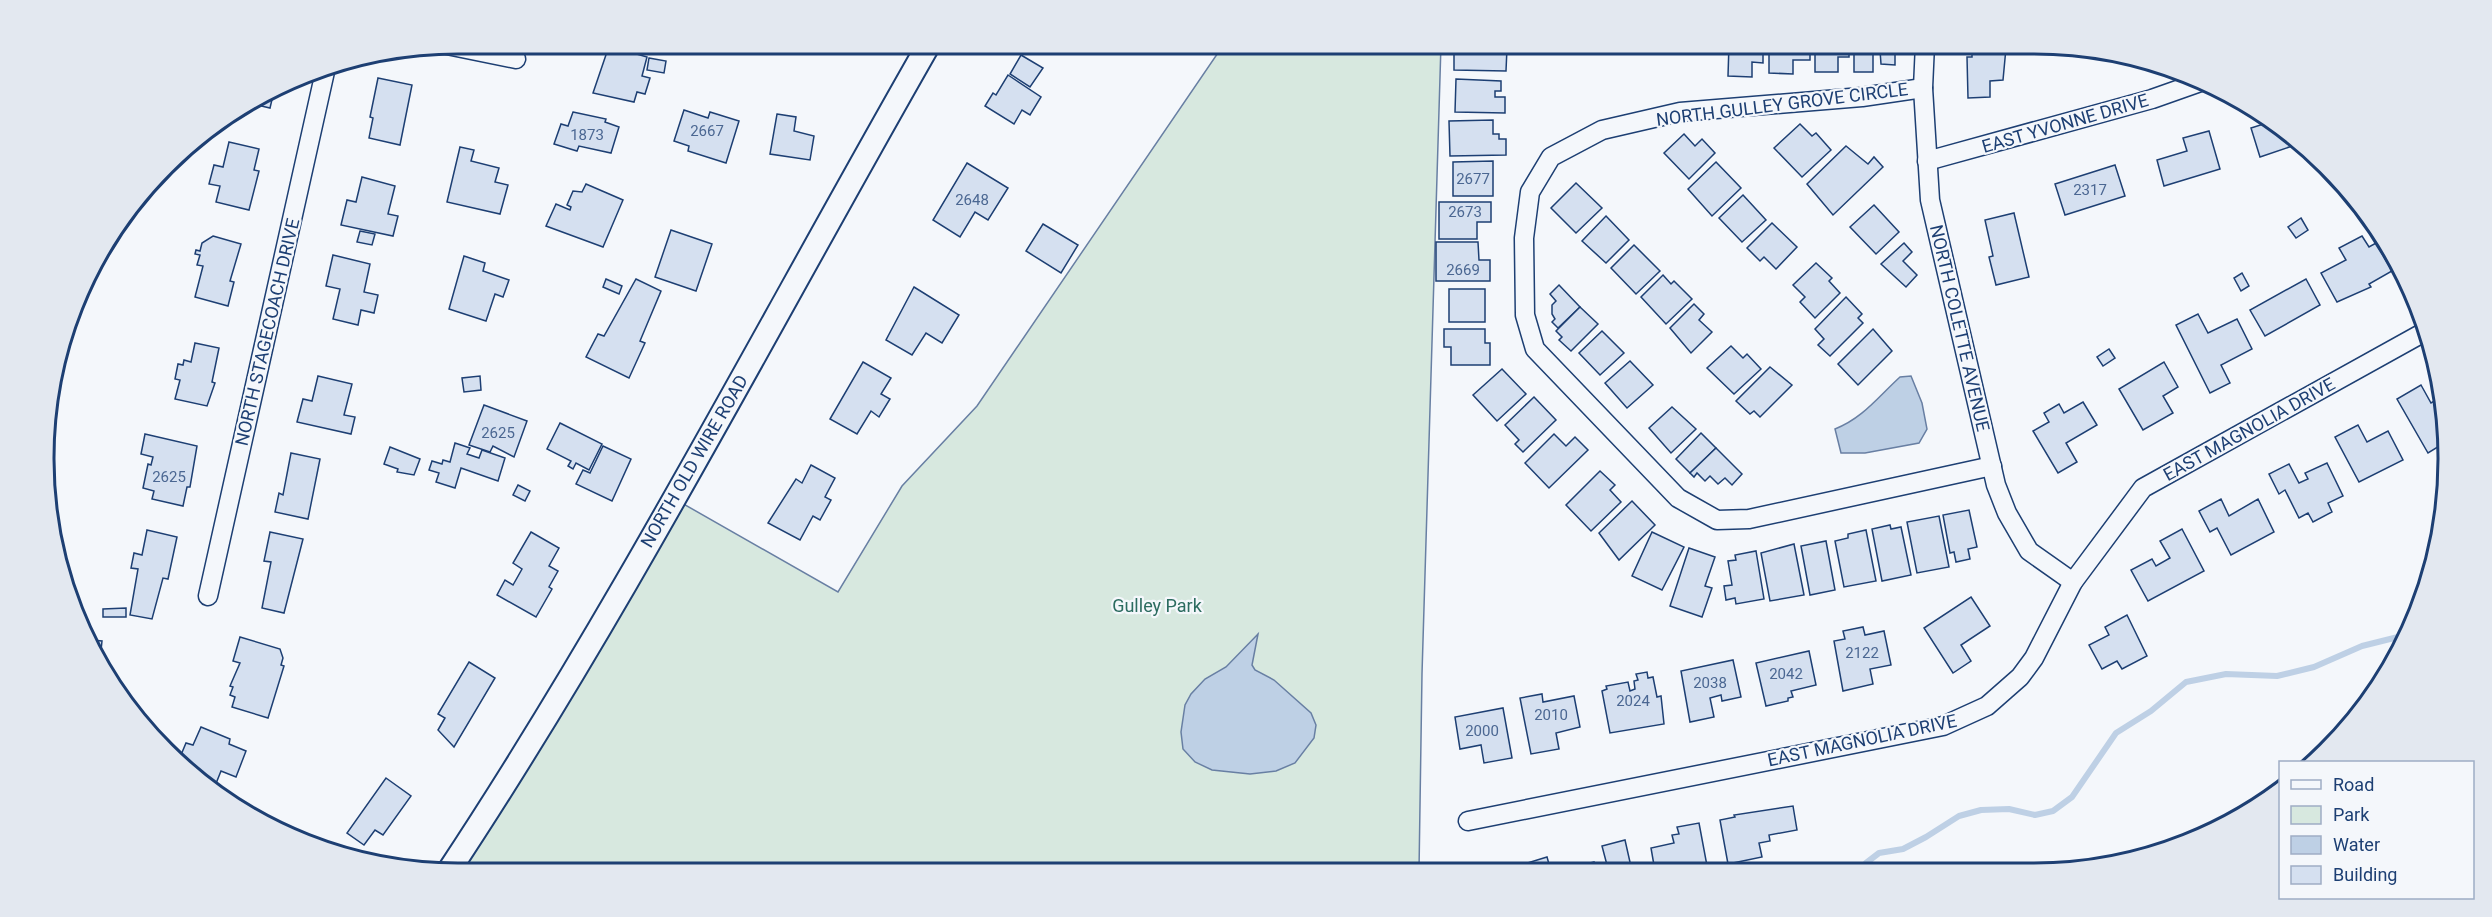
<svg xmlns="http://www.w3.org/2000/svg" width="2492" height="917" font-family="Roboto,sans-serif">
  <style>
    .green { fill: #d7e8df; stroke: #687fa3; stroke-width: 1.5 }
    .water { fill: #bed0e5; stroke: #687fa3; stroke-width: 1.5 }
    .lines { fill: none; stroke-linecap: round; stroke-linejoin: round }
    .stream { stroke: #bed0e5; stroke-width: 6 }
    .building { fill: #d5e0f0; stroke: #1d3f73; stroke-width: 1.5 }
    .minor-casing { stroke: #1d3f73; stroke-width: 21 }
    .tertiary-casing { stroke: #1d3f73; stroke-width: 26 }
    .minor { stroke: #f4f7fb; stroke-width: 18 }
    .tertiary { stroke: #f4f7fb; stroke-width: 22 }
    .labels { text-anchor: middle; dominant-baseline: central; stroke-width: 4.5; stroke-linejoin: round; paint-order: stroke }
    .number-label { font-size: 15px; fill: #4b6792 }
    .street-label { font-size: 18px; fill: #1d3f73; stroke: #f4f7fb }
    .park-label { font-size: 18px; fill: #2c6c60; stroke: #f4f7fb }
    .rim { fill: none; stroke: #1d3f73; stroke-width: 3 }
  </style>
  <rect width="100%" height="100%" fill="#f4f7fb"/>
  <path class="green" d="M 1224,44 L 1441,44 L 1422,674 L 1419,871 L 459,873 L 673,498 L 838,592 L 902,486 L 977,406 Z"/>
  <g class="water">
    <path d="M 1911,376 L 1922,403 L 1927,429 L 1919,443 L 1865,453 L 1841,453 L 1835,429 C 1863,418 1878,397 1900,377 Z"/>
    <path d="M 1258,634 L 1252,665 L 1255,670 L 1274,680 L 1311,713 L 1316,725 L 1314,738 L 1295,763 L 1276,771 L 1250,774 L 1212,770 L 1195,762 L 1183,749 L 1181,732 L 1185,705 L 1191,694 L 1205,679 L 1226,667 Z"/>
  </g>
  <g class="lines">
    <path class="stream" d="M 1865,870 L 1866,863 L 1879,853 L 1903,849 L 1926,837 L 1959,816 L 1981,810 L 2009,809 L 2035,815 L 2053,811 L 2072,797 L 2116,733 L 2151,711 L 2186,682 L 2226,674 L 2277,676 L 2314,667 L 2362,646 L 2406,635"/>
  </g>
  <g class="building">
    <path d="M 1454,44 L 1493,44 L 1493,48 L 1507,48 L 1506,71 L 1454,70 Z"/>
    <path d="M 1729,44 L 1763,44 L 1763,63 L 1752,62 L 1752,77 L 1728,76 Z"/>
    <path d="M 1769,44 L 1810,44 L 1810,60 L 1793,60 L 1793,74 L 1769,73 Z"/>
    <path d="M 1815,44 L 1849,44 L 1849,57 L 1838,57 L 1838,72 L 1815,72 Z"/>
    <path d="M 1854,44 L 1895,44 L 1895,65 L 1881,64 L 1880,50 L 1854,51 Z"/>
    <path d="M 1972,44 L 1999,44 L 1999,48 L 2006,48 L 2003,80 L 1990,81 L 1990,97 L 1968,98 L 1967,57 L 1972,57 Z"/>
    <path d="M 609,46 L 647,57 L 642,76 L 650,78 L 645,94 L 637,92 L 634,102 L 593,93 Z"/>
    <path d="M 1873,53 L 1873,72 L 1854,72 L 1854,54 Z"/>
    <path d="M 1021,55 L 1043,68 L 1030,87 L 1010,74 Z"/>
    <path d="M 649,58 L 666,61 L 664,73 L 647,70 Z"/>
    <path d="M 1008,75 L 1041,97 L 1030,115 L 1022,110 L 1014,124 L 985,106 L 993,93 L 996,95 Z"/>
    <path d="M 378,78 L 412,85 L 400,145 L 369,138 L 373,118 L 370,117 Z"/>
    <path d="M 1456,79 L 1501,81 L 1501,91 L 1495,91 L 1495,97 L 1505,97 L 1505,113 L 1455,112 Z"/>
    <path d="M 274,91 L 270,108 L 253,104 Z"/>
    <path d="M 684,110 L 708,118 L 710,112 L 739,121 L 726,163 L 688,151 L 689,146 L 674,141 Z"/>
    <path d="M 573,112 L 606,119 L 605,122 L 619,127 L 611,153 L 579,146 L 577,151 L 554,144 L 561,124 L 568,126 Z"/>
    <path d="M 777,114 L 796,117 L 794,131 L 814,136 L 810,160 L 770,154 Z"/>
    <path d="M 1493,120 L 1493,134 L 1499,134 L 1499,139 L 1506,139 L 1506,155 L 1450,156 L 1449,121 Z"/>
    <path d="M 2273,121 L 2301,143 L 2260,157 L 2251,128 Z"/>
    <path d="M 1800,124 L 1812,136 L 1816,133 L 1831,150 L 1802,177 L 1774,148 Z"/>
    <path d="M 2209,131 L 2220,169 L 2164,186 L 2157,160 L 2187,151 L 2183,138 Z"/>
    <path d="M 1684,134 L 1695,146 L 1702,139 L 1715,153 L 1689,179 L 1664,153 Z"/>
    <path d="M 229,142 L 259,149 L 254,170 L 259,171 L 249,210 L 216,202 L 220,186 L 209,184 L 214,165 L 223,167 Z"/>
    <path d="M 1846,146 L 1868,164 L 1874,157 L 1883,167 L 1833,215 L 1807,184 Z"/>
    <path d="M 460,147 L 474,150 L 471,161 L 499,168 L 495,182 L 508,185 L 500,214 L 447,202 Z"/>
    <path d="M 1493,161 L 1493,196 L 1453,196 L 1453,162 Z"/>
    <path d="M 1716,162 L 1741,188 L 1712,216 L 1688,189 Z"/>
    <path d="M 967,163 L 1008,188 L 988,220 L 975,212 L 960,237 L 933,220 Z"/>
    <path d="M 2115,165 L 2125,196 L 2065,215 L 2055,184 Z"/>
    <path d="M 362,177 L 395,186 L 388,214 L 398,216 L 393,236 L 341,225 L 347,200 L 356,202 Z"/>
    <path d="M 1576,183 L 1602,208 L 1576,233 L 1551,208 Z"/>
    <path d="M 586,184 L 623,200 L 603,247 L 546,226 L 556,204 L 570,210 L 571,207 L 567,205 L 573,191 L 582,192 Z"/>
    <path d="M 1743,195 L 1766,220 L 1742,242 L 1719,218 Z"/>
    <path d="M 1439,202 L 1491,202 L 1491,222 L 1477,222 L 1477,239 L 1439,239 Z"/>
    <path d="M 1874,205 L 1899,232 L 1876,254 L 1850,227 Z"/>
    <path d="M 2014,213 L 2029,277 L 1996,285 L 1989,257 L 1993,256 L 1985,220 Z"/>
    <path d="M 1606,216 L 1629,240 L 1606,263 L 1582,241 Z"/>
    <path d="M 2301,218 L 2308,230 L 2296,238 L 2288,227 Z"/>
    <path d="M 1772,223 L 1797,247 L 1776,269 L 1764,257 L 1760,261 L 1747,248 Z"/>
    <path d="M 1043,224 L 1078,245 L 1061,273 L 1026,251 Z"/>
    <path d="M 671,230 L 712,244 L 696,291 L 655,277 Z"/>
    <path d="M 360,231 L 375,234 L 372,245 L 357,242 Z"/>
    <path d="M 213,236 L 241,244 L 230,281 L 234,282 L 228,306 L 195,297 L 203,266 L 197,265 L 200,255 L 195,254 L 196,250 L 200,251 L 202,243 Z"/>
    <path d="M 2362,236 L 2369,247 L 2376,243 L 2392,271 L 2369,284 L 2371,287 L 2337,302 L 2321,273 L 2346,260 L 2339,248 Z"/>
    <path d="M 1436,242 L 1478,242 L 1479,260 L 1490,260 L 1490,281 L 1436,281 Z"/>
    <path d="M 1904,243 L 1912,252 L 1903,261 L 1917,275 L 1906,287 L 1881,264 Z"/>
    <path d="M 1634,245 L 1660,271 L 1636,294 L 1611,268 Z"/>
    <path d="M 333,255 L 370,264 L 364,292 L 378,295 L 374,313 L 361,310 L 358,325 L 333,319 L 340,289 L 326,286 Z"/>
    <path d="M 464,256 L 485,263 L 483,271 L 509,280 L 503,297 L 495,294 L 486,321 L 449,309 Z"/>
    <path d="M 1816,263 L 1832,278 L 1829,281 L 1840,293 L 1815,318 L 1800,302 L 1805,297 L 1793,285 Z"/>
    <path d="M 2242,273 L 2249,286 L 2241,291 L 2234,278 Z"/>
    <path d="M 1663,275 L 1671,284 L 1674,281 L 1692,299 L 1666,324 L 1641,297 Z"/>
    <path d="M 606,279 L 622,286 L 619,294 L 603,287 Z"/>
    <path d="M 636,279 L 661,291 L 640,341 L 645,343 L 629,378 L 586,357 L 598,334 L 604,336 Z"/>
    <path d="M 2306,279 L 2320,305 L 2265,336 L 2250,310 Z"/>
    <path d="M 1559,285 L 1580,307 L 1558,328 L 1552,322 L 1555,319 L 1552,314 L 1552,305 L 1556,301 L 1550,294 Z"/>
    <path d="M 914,287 L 959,315 L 942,343 L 926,333 L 912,355 L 886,340 Z"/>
    <rect x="1449" y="289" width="36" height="33"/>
    <path d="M 1846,297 L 1862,314 L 1858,318 L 1863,323 L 1830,356 L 1818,345 L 1824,339 L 1815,329 Z"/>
    <path d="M 1694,304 L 1704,314 L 1699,320 L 1712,332 L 1691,353 L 1670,328 Z"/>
    <path d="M 1580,307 L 1598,324 L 1571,351 L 1559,340 L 1562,337 L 1556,331 Z"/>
    <path d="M 2198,314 L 2208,333 L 2237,319 L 2252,349 L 2221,365 L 2230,383 L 2210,393 L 2176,325 Z"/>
    <path d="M 1444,329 L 1485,329 L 1485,343 L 1490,343 L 1490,365 L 1451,365 L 1451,347 L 1444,347 Z"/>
    <path d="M 1873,329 L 1892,351 L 1858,385 L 1838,364 Z"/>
    <path d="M 1602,331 L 1624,353 L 1600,375 L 1579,353 Z"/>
    <path d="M 195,343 L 219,348 L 212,382 L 215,383 L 207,406 L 175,399 L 180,380 L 175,379 L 178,364 L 183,365 L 184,360 L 191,362 Z"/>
    <path d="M 1731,346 L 1743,358 L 1747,354 L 1761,369 L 1734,394 L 1707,368 Z"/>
    <path d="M 2109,349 L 2115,358 L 2103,366 L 2097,357 Z"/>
    <path d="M 1630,361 L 1653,385 L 1627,408 L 1605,383 Z"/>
    <path d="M 863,362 L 891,378 L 881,394 L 890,399 L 879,417 L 871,411 L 857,434 L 830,419 Z"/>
    <path d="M 2164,362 L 2178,387 L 2163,396 L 2173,413 L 2143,430 L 2119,389 Z"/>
    <path d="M 1770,367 L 1792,385 L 1760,417 L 1754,411 L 1750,414 L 1736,401 Z"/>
    <path d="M 1502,369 L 1526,394 L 1497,421 L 1473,395 Z"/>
    <path d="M 318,376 L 352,384 L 344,415 L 355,417 L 351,434 L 297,422 L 303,399 L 312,401 Z"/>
    <path d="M 480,376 L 481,390 L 464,392 L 462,378 Z"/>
    <path d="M 2421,385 L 2431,403 L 2443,396 L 2445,404 L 2446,432 L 2442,434 L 2446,442 L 2428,453 L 2397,399 Z"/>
    <path d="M 1534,397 L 1556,420 L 1523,452 L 1515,444 L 1519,440 L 1505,425 Z"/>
    <path d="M 2083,402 L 2097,425 L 2066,443 L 2077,462 L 2058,473 L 2033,431 L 2049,422 L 2044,413 L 2059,404 L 2064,413 Z"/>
    <path d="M 484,405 L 527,421 L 514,457 L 493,446 L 490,452 L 469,445 Z"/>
    <path d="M 1672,407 L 1696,429 L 1671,453 L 1649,428 Z"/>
    <path d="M 560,423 L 602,444 L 589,470 L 576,463 L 573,469 L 568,466 L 571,461 L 547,449 Z"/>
    <path d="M 2358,425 L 2367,442 L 2388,431 L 2403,460 L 2359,482 L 2335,437 Z"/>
    <path d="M 1701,433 L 1716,448 L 1690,473 L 1676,459 Z"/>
    <path d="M 145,434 L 197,446 L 190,487 L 187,487 L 183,506 L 152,499 L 154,491 L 143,488 L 148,464 L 151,465 L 153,457 L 141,454 Z"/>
    <path d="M 1554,434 L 1566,446 L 1575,437 L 1588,450 L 1549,488 L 1525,463 Z"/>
    <path d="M 455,443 L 470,448 L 467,454 L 479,458 L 482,450 L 505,458 L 498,481 L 461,468 L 455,488 L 436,482 L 439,473 L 429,470 L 432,461 L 442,464 L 443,460 L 450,462 Z"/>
    <path d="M 603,446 L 631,459 L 612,501 L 576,484 L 583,470 L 590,473 Z"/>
    <path d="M 390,447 L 420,459 L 414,475 L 397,472 L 398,469 L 384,464 Z"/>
    <path d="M 1716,448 L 1742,474 L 1732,485 L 1725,478 L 1718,484 L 1710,476 L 1705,481 L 1697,473 L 1694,477 L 1690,473 Z"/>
    <path d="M 291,453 L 320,459 L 308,519 L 275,512 L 279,493 L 283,495 Z"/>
    <path d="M 2327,463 L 2343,496 L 2328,503 L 2332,512 L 2313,522 L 2308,513 L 2299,518 L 2285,490 L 2279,494 L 2269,474 L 2289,464 L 2299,483 L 2308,479 L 2305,473 Z"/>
    <path d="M 811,465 L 835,478 L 825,497 L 831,500 L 820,520 L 813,516 L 800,540 L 768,523 L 796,479 L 802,483 Z"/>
    <path d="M 1600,471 L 1615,485 L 1610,490 L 1621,502 L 1591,531 L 1566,505 Z"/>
    <path d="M 518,485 L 530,491 L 525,501 L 513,495 Z"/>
    <path d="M 2221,499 L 2229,516 L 2258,499 L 2274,532 L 2231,555 L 2217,528 L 2210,532 L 2199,511 Z"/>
    <path d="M 1632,501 L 1655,525 L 1619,560 L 1599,533 Z"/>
    <path d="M 1969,510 L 1977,547 L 1968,549 L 1970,559 L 1956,562 L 1954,552 L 1950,553 L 1943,515 Z"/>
    <path d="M 1939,516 L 1949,567 L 1917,573 L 1907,522 Z"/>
    <path d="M 1890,525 L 1891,529 L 1901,527 L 1911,575 L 1882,581 L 1872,529 Z"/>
    <path d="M 2182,529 L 2204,571 L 2148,601 L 2131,570 L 2152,559 L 2156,566 L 2170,558 L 2160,541 Z"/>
    <path d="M 147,530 L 177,537 L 168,579 L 163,578 L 152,619 L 130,615 L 138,569 L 131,568 L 134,553 L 142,555 Z"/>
    <path d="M 1866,530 L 1876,581 L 1844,587 L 1835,541 L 1848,538 L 1848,534 Z"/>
    <path d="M 270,532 L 303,539 L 284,613 L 262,608 L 271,562 L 264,561 Z"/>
    <path d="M 531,532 L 559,548 L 549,566 L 558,571 L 549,587 L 552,589 L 536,617 L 497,595 L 505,580 L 513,585 L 522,569 L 513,563 Z"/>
    <path d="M 1652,532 L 1684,547 L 1662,590 L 1632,576 Z"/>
    <path d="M 1826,541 L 1835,590 L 1810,595 L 1801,546 Z"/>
    <path d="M 1794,544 L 1804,595 L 1770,601 L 1761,553 Z"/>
    <path d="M 1689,548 L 1715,557 L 1705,586 L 1712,588 L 1702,617 L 1670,606 Z"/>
    <path d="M 1756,551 L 1764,599 L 1736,604 L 1735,598 L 1726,600 L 1724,586 L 1732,585 L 1728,561 L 1736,560 L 1735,555 Z"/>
    <path d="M 1971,597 L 1990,626 L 1961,645 L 1971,661 L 1953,673 L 1924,628 Z"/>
    <path d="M 126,608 L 126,617 L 103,617 L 103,609 Z"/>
    <path d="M 2127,615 L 2147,656 L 2122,669 L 2117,661 L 2102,669 L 2089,645 L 2109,635 L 2105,627 Z"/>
    <path d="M 1863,627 L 1865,635 L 1884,631 L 1891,665 L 1870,669 L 1873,684 L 1843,691 L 1834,641 L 1845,639 L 1843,631 Z"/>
    <path d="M 240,637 L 280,649 L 283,658 L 281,665 L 284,666 L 268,718 L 232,707 L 235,697 L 230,695 L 233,687 L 230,686 L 240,663 L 233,661 Z"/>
    <path d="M 91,640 L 102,641 L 100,660 Z"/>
    <path d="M 1809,651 L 1816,685 L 1791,691 L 1793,697 L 1788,698 L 1788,701 L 1766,706 L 1756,663 Z"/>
    <path d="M 1733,660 L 1741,697 L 1722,701 L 1721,695 L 1710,698 L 1714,717 L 1690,722 L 1681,671 Z"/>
    <path d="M 469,662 L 495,678 L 454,747 L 438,730 L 445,718 L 438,714 Z"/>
    <path d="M 1647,672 L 1648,678 L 1653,677 L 1657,697 L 1661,696 L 1664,724 L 1610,733 L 1602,691 L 1607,689 L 1606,686 L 1628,682 L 1630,691 L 1635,689 L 1634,681 L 1638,680 L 1636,674 Z"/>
    <path d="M 1542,694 L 1543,702 L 1574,696 L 1580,727 L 1556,733 L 1559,749 L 1531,754 L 1520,698 Z"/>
    <path d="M 1503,708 L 1512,758 L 1484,763 L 1481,745 L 1460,749 L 1455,717 Z"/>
    <path d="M 201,727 L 230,739 L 229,744 L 246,751 L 236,777 L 221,771 L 213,791 L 178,762 L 186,743 L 193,745 Z"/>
    <path d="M 386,778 L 411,796 L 383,835 L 375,830 L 364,845 L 347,833 Z"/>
    <path d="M 1793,806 L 1797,830 L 1769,835 L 1770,841 L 1759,843 L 1762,857 L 1728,864 L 1720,820 L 1735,817 L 1734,815 Z"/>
    <path d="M 1699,823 L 1708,871 L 1655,871 L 1651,848 L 1674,843 L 1672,835 L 1679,834 L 1677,827 Z"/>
    <path d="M 1625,840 L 1632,871 L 1576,871 L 1575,867 L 1594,862 L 1595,868 L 1607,865 L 1602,846 Z"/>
    <path d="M 1547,857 L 1551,871 L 1526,871 L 1524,864 Z"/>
  </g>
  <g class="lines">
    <g class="minor-casing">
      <g id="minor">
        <path d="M 1925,44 L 1923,88 L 1930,200 L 1996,485 L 2007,513 L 2029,551 L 2073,582"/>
        <path d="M 447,45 L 516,59"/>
        <path d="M 1923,88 L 1862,97 L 1680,112 L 1602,130 L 1551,157 L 1530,192 L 1524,238 L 1525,315 L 1535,349 L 1678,498 L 1717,520 L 1749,519 L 1992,466"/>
        <path d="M 1927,161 L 2152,99 L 2203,81"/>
        <path d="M 208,596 L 326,67"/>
        <path d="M 1468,821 L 1943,726 L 1987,706 L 2020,677 L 2034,658 L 2073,582 L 2143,488 L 2428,330"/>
      </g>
    </g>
    <g class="tertiary-casing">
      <path id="tertiary" d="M 448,872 C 624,606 771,320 929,44"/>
    </g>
    <use href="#minor" class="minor"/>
    <use href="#tertiary" class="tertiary"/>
  </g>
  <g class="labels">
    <g class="number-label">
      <text x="707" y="131">2667</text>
      <text x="587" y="135">1873</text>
      <text x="1473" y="179">2677</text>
      <text x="2090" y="190">2317</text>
      <text x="972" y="200">2648</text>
      <text x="1465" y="212">2673</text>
      <text x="1463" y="270">2669</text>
      <text x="498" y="433">2625</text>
      <text x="169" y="477">2625</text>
      <text x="1862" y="653">2122</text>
      <text x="1786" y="674">2042</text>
      <text x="1710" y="683">2038</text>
      <text x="1633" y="701">2024</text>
      <text x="1551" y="715">2010</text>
      <text x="1482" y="731">2000</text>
    </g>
    <g class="street-label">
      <text transform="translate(1782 104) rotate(-7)">NORTH GULLEY GROVE CIRCLE</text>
      <text transform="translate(2065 123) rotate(-16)">EAST YVONNE DRIVE</text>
      <text transform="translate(1960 328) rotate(77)">NORTH COLETTE AVENUE</text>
      <text transform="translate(267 332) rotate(-77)">NORTH STAGECOACH DRIVE</text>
      <text transform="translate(2249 429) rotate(-29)">EAST MAGNOLIA DRIVE</text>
      <text transform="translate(694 461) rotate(-60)">NORTH OLD WIRE ROAD</text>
      <text transform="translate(1862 740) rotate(-12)">EAST MAGNOLIA DRIVE</text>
    </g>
    <g class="park-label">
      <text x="1157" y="605">Gulley Park</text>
    </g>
  </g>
  <path d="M0 0H2492V917H0ZM458 54H2034A404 404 0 0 1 2438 458V459A404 404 0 0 1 2034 863H458A404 404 0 0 1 54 459V458A404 404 0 0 1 458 54Z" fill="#e3e8f0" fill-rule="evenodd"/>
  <path class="rim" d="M458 54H2034A404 404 0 0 1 2438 458V459A404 404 0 0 1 2034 863H458A404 404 0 0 1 54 459V458A404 404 0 0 1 458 54Z"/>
  <rect x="2279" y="761" width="195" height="138" fill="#f4f7fb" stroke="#9eadc5" stroke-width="1.5"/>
  <rect x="2291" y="780" width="30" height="9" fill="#f4f7fb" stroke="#9eadc5" stroke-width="1.5"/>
  <text x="2333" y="791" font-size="18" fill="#1d3f73">Road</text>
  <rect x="2291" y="806" width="30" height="18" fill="#d7e8df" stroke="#9eadc5" stroke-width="1.5"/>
  <text x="2333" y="821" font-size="18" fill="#1d3f73">Park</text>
  <rect x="2291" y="836" width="30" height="18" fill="#bed0e5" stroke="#9eadc5" stroke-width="1.5"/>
  <text x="2333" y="851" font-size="18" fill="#1d3f73">Water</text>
  <rect x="2291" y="866" width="30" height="18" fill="#d5e0f0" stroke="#9eadc5" stroke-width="1.5"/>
  <text x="2333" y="881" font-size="18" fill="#1d3f73">Building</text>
</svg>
